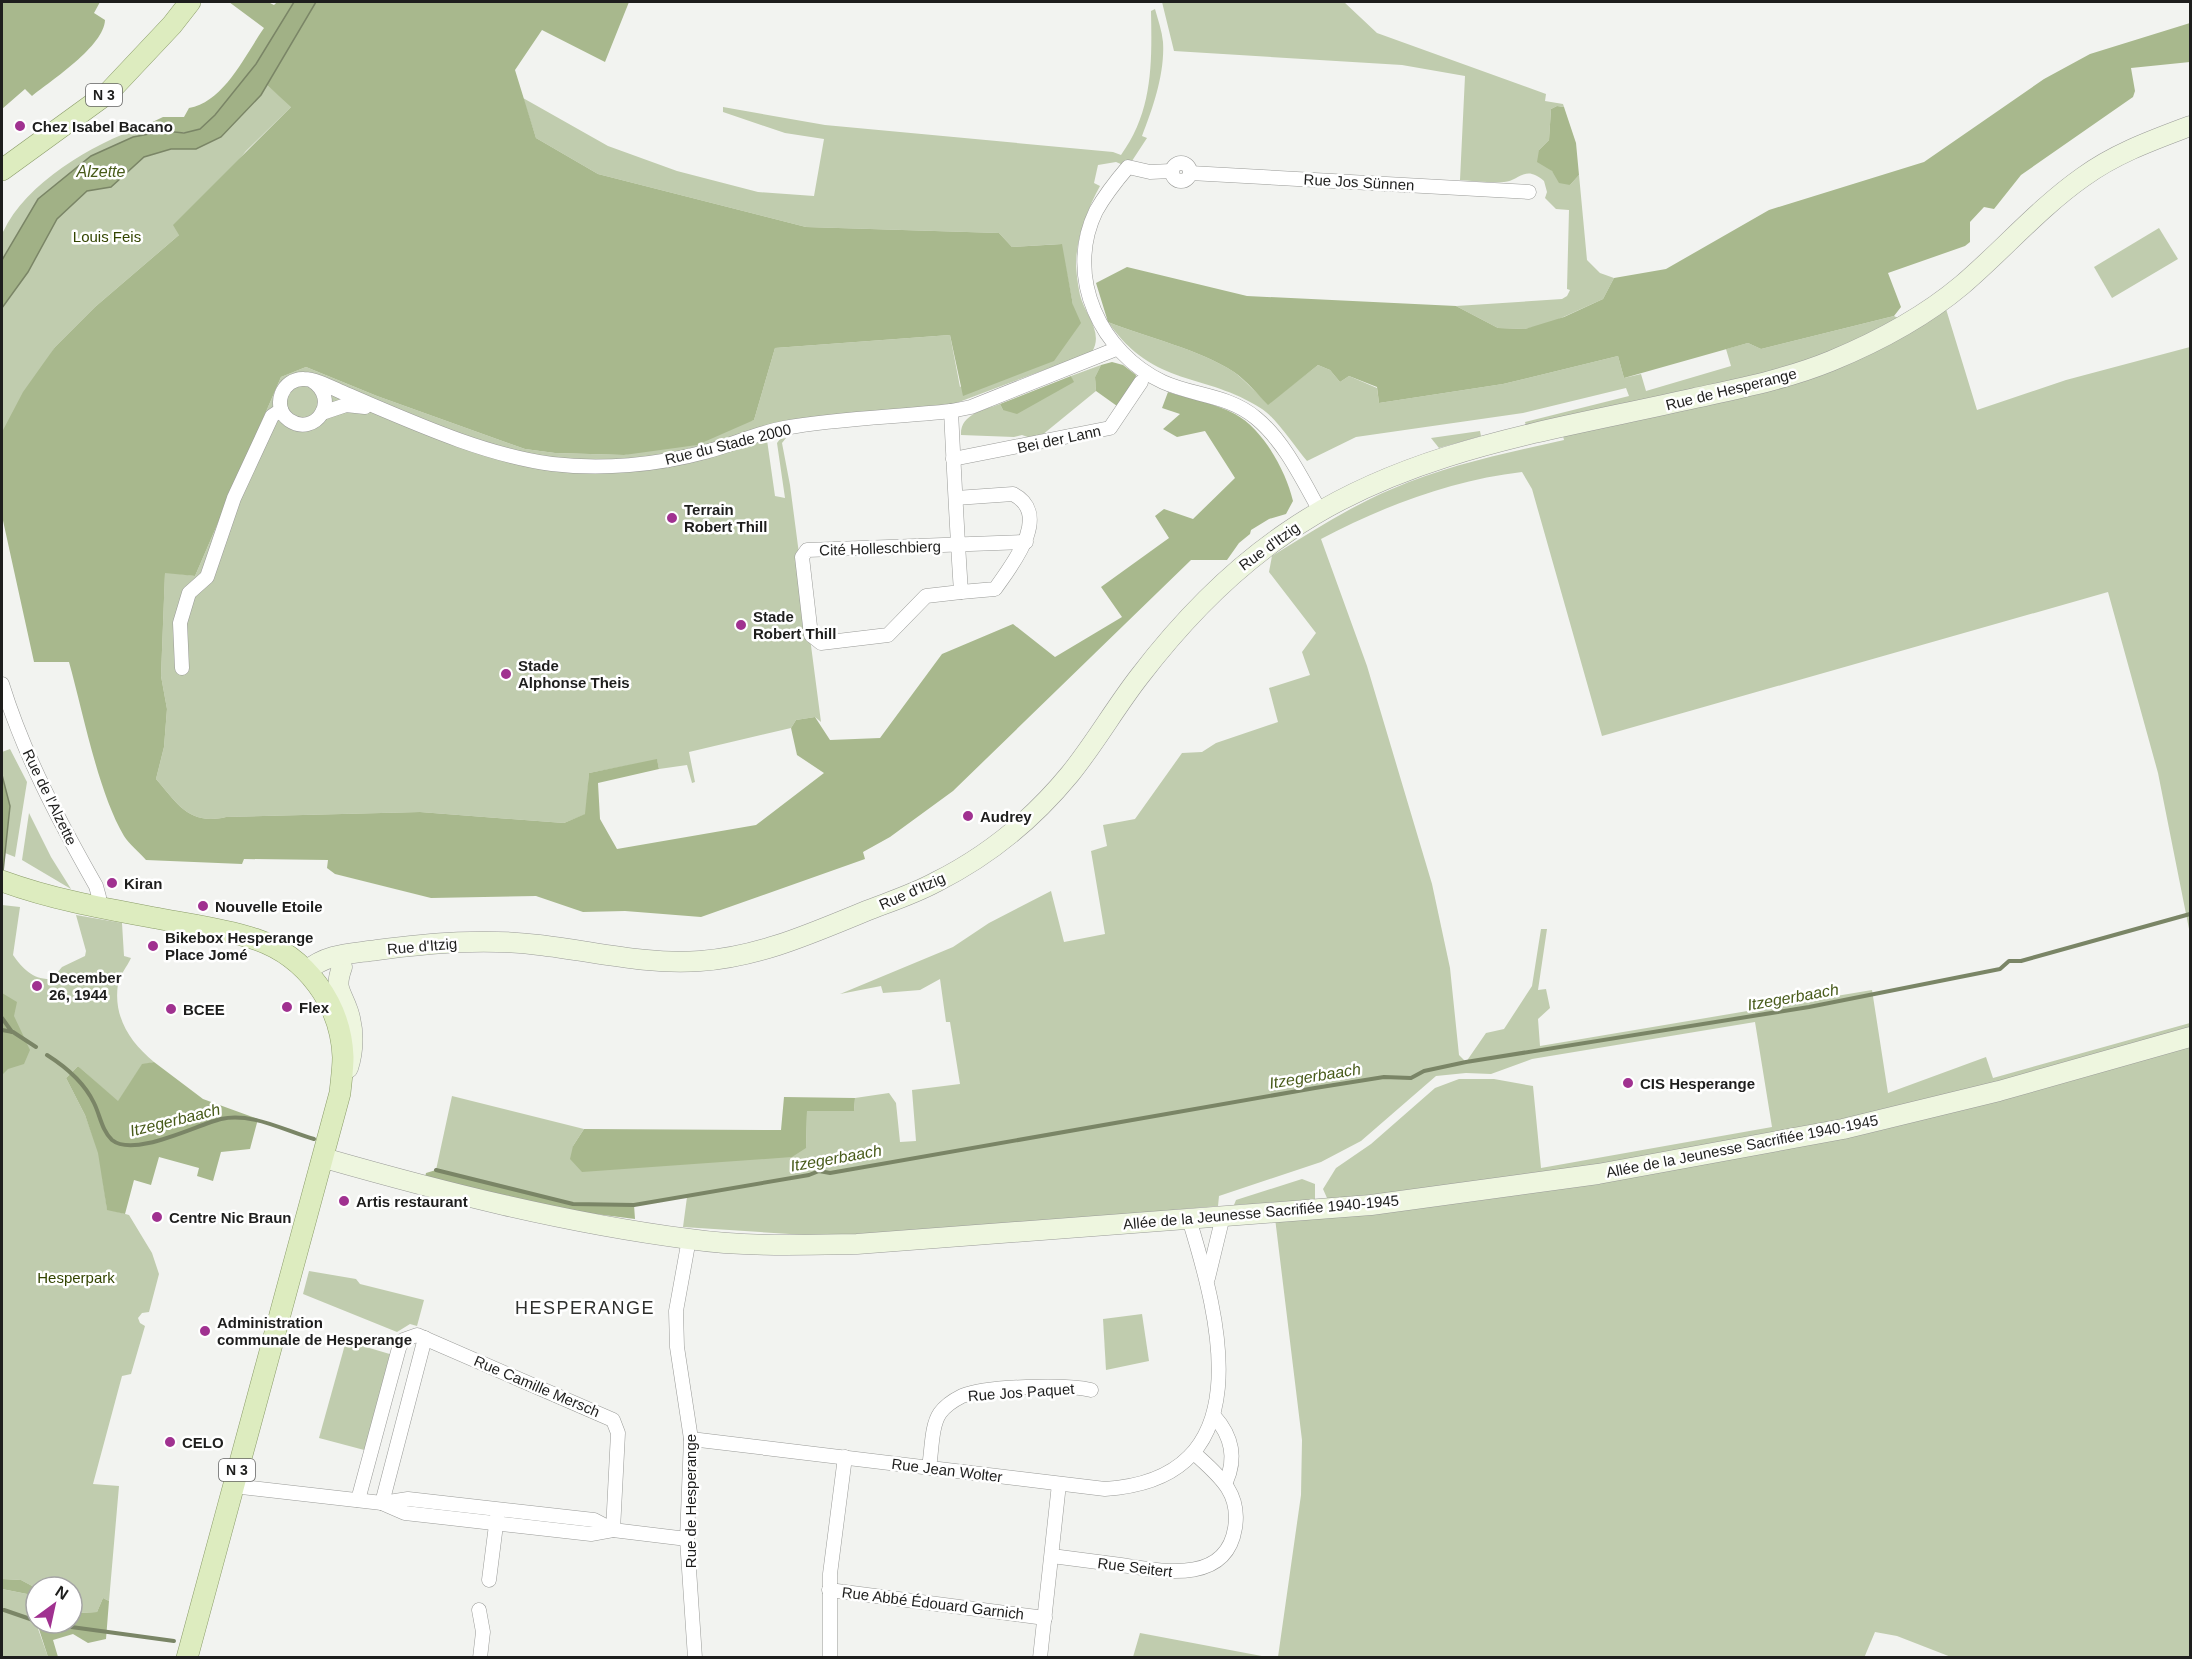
<svg xmlns="http://www.w3.org/2000/svg" width="2192" height="1659" font-family="Helvetica,sans-serif">
  <style>
    .green { fill: #c0ccae }
    .forest { fill: #a8b88d }
    .water { fill: #a1b186; stroke: #7a8566; stroke-width: 1.5 }
    .lines { fill: none; stroke-linecap: round; stroke-linejoin: round }
    .stream { stroke: #7a8566; stroke-width: 4 }
    .minor-casing { stroke: #9a9b98; stroke-width: 15 }
    .secondary-casing { stroke: #9a9b98; stroke-width: 21 }
    .primary-casing { stroke: #8b9c6a; stroke-width: 22 }
    .minor { stroke: #fff; stroke-width: 14 }
    .secondary { stroke: #eef6df; stroke-width: 20 }
    .primary { stroke: #ddecbf; stroke-width: 21 }
    .poi-dot { fill: #a03190; stroke: #fff; stroke-width: 2 }
    .labels { text-anchor: middle; dominant-baseline: central; stroke-width: 5; stroke-linejoin: round; paint-order: stroke }
    .shield { fill: #fff; stroke: #626261; stroke-width: 1.5 }
    .shield-label { font-size: 14px; font-weight: bold; fill: #1e1e1d }
    .poi-label { font-size: 15px; font-weight: bold; fill: #1e1e1d; stroke: #fff; text-anchor: start }
    .street-label { font-size: 15px; fill: #1e1e1d; stroke: #fff }
    .park-label { font-size: 15px; fill: #334500; stroke: #fff }
    .water-label { font-size: 16px; font-style: italic; fill: #485b1a; stroke: #fff }
    .quarter-label { font-size: 18px; letter-spacing: 1.5px; fill: #2f302d; stroke: #fff }
  </style>
  <rect width="100%" height="100%" fill="#f2f3f0"/>
  <g class="green">
    <path d="M 1162,2 L 1344,2 L 1377,33 L 1546,94 L 1545,101 L 1563,104 L 1564,107 L 1557,106 L 1551,109 L 1549,140 L 1539,150 L 1552,171 L 1570,185 L 1579,175 L 1587,260 L 1600,273 L 1614,278 L 1603,299 L 1548,324 L 1525,329 L 1498,328 L 1456,306 L 1562,299 L 1567,296 L 1570,290 L 1567,289 L 1569,210 L 1556,209 L 1545,198 L 1547,192 L 1544,181 C 1525,164 1519,181 1504,182 C 1490,183 1475,181 1460,180 L 1465,76 L 1402,65 L 1174,51 Z"/>
    <path d="M 1155,9 C 1158,20 1162,31 1163,42 C 1165,73 1153,108 1142,136 L 1147,138 L 1128,167 L 1116,162 L 1098,165 L 1094,183 L 1100,186 C 1088,208 1077,236 1076,262 C 1076,272 1078,285 1080,295 C 1085,315 1104,332 1092,352 L 951,405 L 766,433 L 775,496 L 785,498 L 777,443 L 780,439 L 786,438 L 782,443 L 790,485 L 821,722 L 815,717 L 796,720 L 791,728 L 689,752 L 695,782 L 692,783 L 687,765 L 659,769 L 657,760 L 589,773 L 586,814 L 564,823 L 420,812 L 226,817 C 189,826 177,803 156,779 L 164,747 L 167,709 L 161,676 L 165,572 L 195,576 L 281,377 L 306,367 L 377,396 L 525,449 L 555,453 L 624,455 L 754,420 L 775,348 L 950,335 L 960,387 L 1073,305 L 1061,244 L 1012,247 L 999,233 L 806,227 L 598,174 L 536,138 L 523,98 L 608,146 L 677,171 L 758,192 L 814,196 L 824,139 L 785,133 L 723,112 L 723,107 L 825,125 L 1113,152 L 1121,155 C 1153,111 1152,63 1151,11 Z"/>
    <path d="M 267,85 L 292,106 L 246,151 L 179,235 L 95,307 L 55,347 L 4,432 L 2,465 L 4,433 L 2,432 L 2,308 L 28,272 L 57,219 L 87,191 L 111,187 L 144,157 L 171,149 L 196,149 L 221,137 L 261,95 Z"/>
    <path d="M 142,127 L 145,137 L 133,137 L 38,199 L 2,260 C 2,252 0,239 3,232 C 26,183 92,144 142,127 Z"/>
    <path d="M 2159,228 L 2178,259 L 2112,298 L 2094,267 Z"/>
    <path d="M 1946,309 L 1977,410 L 2066,380 L 2190,347 L 2190,934 L 2158,773 L 2108,592 L 1602,736 L 1532,489 L 1522,472 C 1453,480 1383,506 1321,539 L 1367,666 L 1432,884 L 1450,968 L 1459,1055 L 1466,1062 L 1486,1033 L 1504,1029 L 1532,986 L 1541,929 L 1547,929 L 1538,990 L 1546,989 L 1550,1008 L 1538,1019 L 1540,1046 L 1872,990 L 1888,1093 L 1986,1057 L 1993,1078 L 2190,1023 L 2190,1657 L 1951,1657 L 1897,1636 L 1875,1632 L 1864,1658 L 1278,1657 L 1301,1495 L 1302,1440 L 1275,1218 L 1326,1214 L 1327,1198 L 1323,1189 L 1336,1168 L 1371,1144 L 1435,1088 L 1459,1079 L 1494,1079 L 1533,1086 L 1541,1168 L 1772,1127 L 1755,1022 L 1532,1059 L 1491,1074 L 1466,1073 L 1436,1076 L 1361,1141 L 1321,1162 L 1219,1196 L 1218,1206 L 901,1234 L 821,1236 L 683,1227 L 687,1197 L 634,1205 L 573,1204 L 436,1170 L 452,1096 L 584,1129 L 573,1146 L 806,1148 L 807,1111 L 854,1111 L 855,1098 L 889,1093 L 896,1103 L 900,1142 L 916,1141 L 912,1090 L 960,1084 L 950,1022 L 946,1022 L 940,979 L 920,990 L 883,993 L 881,986 L 840,994 L 953,947 L 989,923 L 1051,891 L 1064,942 L 1105,934 L 1091,851 L 1107,846 L 1103,825 L 1135,819 L 1182,753 L 1202,752 L 1216,743 L 1278,722 L 1269,688 L 1310,675 L 1302,652 L 1316,633 L 1269,572 L 1272,556 C 1311,532 1349,507 1392,489 C 1447,465 1506,453 1564,440 L 1561,428 L 1527,429 L 1525,422 L 1629,396 L 1626,388 L 1523,413 L 1356,437 L 1307,461 C 1295,447 1276,418 1262,409 C 1204,371 1155,389 1108,322 C 1148,338 1199,349 1234,372 C 1246,381 1257,394 1268,404 L 1318,365 L 1330,370 L 1340,382 L 1349,376 L 1377,388 L 1379,403 L 1503,384 L 1618,356 L 1624,378 L 1641,374 L 1646,391 L 1731,366 L 1726,349 L 1748,343 L 1761,349 L 1894,316 L 1908,323 L 1910,333 Z"/>
    <path d="M 1101,365 L 1095,377 L 1096,391 L 1036,440 L 1022,435 L 1014,437 L 961,435 C 960,414 984,410 1000,404 L 1003,410 L 1073,382 L 1071,376 Z"/>
    <path d="M 1480,431 L 1481,436 L 1439,448 L 1431,438 Z"/>
    <path d="M 10,749 L 27,782 L 15,857 L 5,853 L 10,806 L 2,775 L 2,752 Z"/>
    <path d="M 29,813 L 51,857 L 71,889 L 22,860 Z"/>
    <path d="M 2,905 L 20,907 L 13,955 C 23,969 33,980 52,979 L 62,967 L 85,956 L 86,951 L 76,915 L 122,923 L 124,956 L 131,958 C 127,967 120,974 118,984 C 113,1017 130,1042 154,1062 L 142,1065 L 118,1102 L 78,1066 L 66,1078 L 85,1115 L 99,1153 L 107,1209 L 129,1215 L 152,1253 L 159,1274 L 149,1312 L 142,1313 L 138,1318 L 140,1323 L 145,1326 L 131,1374 L 122,1376 L 93,1484 L 119,1486 L 109,1601 L 103,1598 L 97,1612 L 80,1613 L 72,1608 L 72,1587 L 36,1588 L 21,1580 L 2,1579 Z"/>
    <path d="M 1302,1179 L 1315,1184 L 1315,1201 L 1234,1205 L 1236,1200 Z"/>
    <path d="M 309,1271 L 356,1279 L 360,1284 L 424,1300 L 417,1326 L 410,1324 L 397,1332 L 303,1294 Z"/>
    <path d="M 1142,1314 L 1149,1361 L 1106,1370 L 1103,1319 Z"/>
    <path d="M 346,1341 L 393,1355 L 368,1451 L 319,1438 Z"/>
    <path d="M 2,1589 L 27,1594 L 36,1605 L 36,1623 L 48,1657 L 2,1657 Z"/>
    <path d="M 1140,1633 L 1267,1657 L 1133,1657 Z"/>
  </g>
  <g class="forest">
    <path d="M 2,2 L 100,2 L 94,13 L 105,20 C 104,46 52,80 32,96 L 25,89 L 2,109 Z"/>
    <path d="M 229,2 L 268,2 L 274,5 L 277,2 L 294,2 C 279,31 227,113 200,129 C 188,136 176,130 163,132 C 157,133 151,135 145,137 L 142,127 L 163,117 L 184,117 L 189,108 C 224,102 245,55 264,28 Z"/>
    <path d="M 316,2 L 629,2 L 605,62 L 542,30 L 515,70 L 536,138 L 598,174 L 806,227 L 999,233 L 1012,247 L 1062,244 L 1073,305 L 1081,323 L 1054,361 L 963,396 L 950,335 L 775,348 L 754,420 L 697,445 L 624,455 L 555,453 L 525,449 L 377,396 L 306,367 L 281,377 L 195,576 L 165,573 L 161,676 L 167,709 L 164,747 L 156,779 C 177,803 189,826 226,817 L 420,812 L 564,823 L 585,814 L 589,773 L 657,759 L 659,769 L 598,783 L 600,819 L 617,849 L 756,825 L 824,773 L 797,755 L 791,728 L 796,720 L 815,717 L 830,740 L 880,738 L 942,654 L 1013,624 L 1055,657 L 1122,617 L 1101,587 L 1169,538 L 1155,516 L 1164,509 L 1193,519 L 1235,478 L 1205,431 L 1177,437 L 1163,429 L 1180,414 L 1162,408 L 1168,392 C 1189,399 1215,403 1235,414 C 1263,429 1286,471 1293,501 L 1286,514 L 1269,519 L 1251,530 L 1250,534 L 1239,543 L 1227,560 L 1191,560 L 953,791 L 890,837 L 863,852 L 865,859 L 701,917 L 625,911 L 583,912 L 536,896 L 431,898 L 335,874 L 327,868 L 328,860 L 244,859 L 242,864 L 146,860 C 139,852 129,844 124,836 C 98,792 83,712 69,662 L 34,662 L 2,516 L 2,432 L 23,392 L 55,347 L 95,307 L 179,235 L 173,225 L 291,107 L 267,85 Z"/>
    <path d="M 2190,23 L 2190,62 L 2131,68 L 2135,91 L 2133,97 L 2021,175 L 1994,209 L 1984,207 L 1970,222 L 1970,242 L 1965,246 L 1888,273 L 1901,307 L 1894,316 L 1761,349 L 1748,343 L 1624,378 L 1618,356 L 1503,384 L 1379,403 L 1377,387 L 1349,376 L 1340,382 L 1330,370 L 1318,365 L 1268,405 C 1257,394 1247,381 1234,372 C 1199,349 1148,338 1108,322 L 1096,283 L 1127,267 L 1247,296 L 1456,306 L 1498,328 L 1525,329 L 1564,317 L 1603,299 L 1614,278 L 1666,269 L 1769,210 L 1924,162 L 2044,79 L 2090,54 Z"/>
    <path d="M 1557,106 L 1564,107 L 1576,143 L 1579,175 L 1570,185 L 1559,183 L 1552,171 L 1537,162 L 1539,150 L 1549,140 L 1551,109 Z"/>
    <path d="M 1112,362 L 1123,365 L 1136,375 L 1135,384 L 1117,406 L 1096,391 L 1095,377 L 1101,365 Z"/>
    <path d="M 1071,376 L 1074,382 L 1017,414 L 1003,410 L 1000,404 Z"/>
    <path d="M 2,993 L 17,1002 L 14,1016 L 30,1050 L 24,1064 L 8,1069 L 2,1075 Z"/>
    <path d="M 154,1062 L 203,1099 L 258,1119 L 250,1149 L 221,1152 L 213,1181 L 197,1176 L 199,1168 L 159,1157 L 151,1185 L 134,1180 L 125,1214 L 107,1210 L 98,1153 L 85,1115 L 66,1078 L 78,1066 L 118,1101 L 142,1064 Z"/>
    <path d="M 784,1097 L 855,1098 L 854,1111 L 807,1111 L 806,1148 L 792,1157 L 582,1172 L 570,1159 L 573,1146 L 584,1129 L 781,1130 Z"/>
    <path d="M 436,1170 L 573,1204 L 634,1205 L 635,1219 L 572,1211 L 425,1177 L 426,1173 Z"/>
    <path d="M 2,1579 L 21,1580 L 36,1588 L 36,1605 L 27,1594 L 2,1589 Z"/>
    <path d="M 103,1598 L 109,1601 L 106,1639 L 88,1643 L 73,1634 L 53,1640 L 58,1657 L 48,1657 L 37,1623 L 72,1623 L 72,1608 L 80,1613 L 97,1612 Z"/>
  </g>
  <g class="water">
    <path d="M 294,2 L 316,2 L 261,95 L 221,137 L 196,149 L 171,149 L 144,157 L 111,187 L 87,191 L 57,219 L 28,272 L 2,308 L 2,260 L 38,199 L 91,156 L 133,137 L 165,131 L 184,133 L 200,129 L 215,115 L 256,64 Z"/>
    <path d="M 2,775 L 10,806 L 2,881 Z"/>
  </g>
  <g class="lines">
    <g class="stream">
      <path d="M 2,1018 L 12,1032"/>
      <path d="M 2,1030 L 13,1032 L 36,1047"/>
      <path d="M 47,1055 C 66,1067 84,1082 94,1103 C 100,1115 102,1131 112,1140 C 134,1158 196,1125 221,1119 C 252,1112 285,1131 314,1139"/>
      <path d="M 436,1170 L 573,1204 L 634,1205 L 809,1175 L 819,1171 L 830,1173 L 1315,1088 L 1384,1077 L 1411,1078 L 1424,1071 L 1466,1062 L 1809,1007 L 2000,969 L 2009,961 L 2021,961 L 2190,914"/>
      <path d="M 4,1610 L 36,1621"/>
      <path d="M 42,1623 L 174,1641"/>
    </g>
    <g class="minor-casing">
      <g id="minor">
        <circle cx="1181" cy="172" r="9"/>
        <path d="M 1171,171 L 1150,172 L 1128,167 C 1116,181 1105,195 1096,211 C 1064,277 1101,353 1163,382 C 1194,396 1229,395 1256,418 C 1284,441 1302,479 1320,511"/>
        <path d="M 1190,173 L 1529,192"/>
        <path d="M 311,380 C 342,399 315,438 289,420 C 271,407 282,378 304,379 C 317,379 334,389 346,394 C 410,421 483,455 552,464 C 602,470 657,465 705,452 C 732,445 757,433 784,428 C 838,418 896,417 951,411 L 971,407 L 1116,349"/>
        <path d="M 951,411 C 954,472 957,532 961,592 L 926,596 L 888,635 L 821,643 L 811,635 L 802,557 L 807,550 L 1026,542"/>
        <path d="M 322,413 L 346,405 L 365,407"/>
        <path d="M 953,459 L 1110,428 L 1141,382"/>
        <path d="M 956,498 L 1013,494 C 1053,515 1011,566 995,589 L 961,592"/>
        <path d="M 182,668 L 180,623 L 189,593 L 207,577 L 234,498 L 272,416 L 281,410"/>
        <path d="M 2,684 C 24,755 59,821 96,886 L 99,897 L 97,907"/>
        <path d="M 689,1239 L 676,1311 L 677,1347 L 691,1439 L 687,1539 L 695,1658"/>
        <path d="M 1208,1278 L 1223,1216"/>
        <path d="M 1214,1416 C 1231,1435 1237,1457 1226,1482"/>
        <path d="M 691,1439 L 1105,1489 C 1263,1479 1220,1320 1189,1219"/>
        <path d="M 929,1467 C 932,1451 931,1426 940,1413 C 945,1406 954,1400 962,1396 C 987,1386 1065,1384 1091,1390"/>
        <path d="M 233,1486 L 382,1503 L 408,1499 L 594,1520 L 613,1530"/>
        <path d="M 358,1500 L 399,1348 L 403,1340 L 417,1335 L 613,1420 L 618,1433 L 613,1530"/>
        <path d="M 382,1503 L 405,1513 L 591,1534 L 613,1530 L 687,1539"/>
        <path d="M 382,1503 L 425,1338"/>
        <path d="M 1052,1556 C 1075,1559 1098,1562 1121,1565 C 1161,1571 1226,1585 1235,1528 C 1241,1492 1218,1475 1194,1453"/>
        <path d="M 489,1580 L 497,1517"/>
        <path d="M 829,1590 L 1045,1618"/>
        <path d="M 479,1610 L 483,1632 L 480,1658"/>
        <path d="M 830,1658 L 830,1574 L 845,1457"/>
        <path d="M 1040,1658 L 1059,1484"/>
      </g>
    </g>
    <g class="secondary-casing">
      <g id="secondary">
        <path d="M 342,967 C 334,990 341,990 348,1011 C 354,1029 354,1050 348,1068"/>
        <path d="M 306,971 C 328,953 350,954 377,950 C 431,943 485,938 539,945 C 593,951 645,965 700,961 C 759,957 812,933 866,911 C 889,902 914,894 936,882 C 988,856 1033,819 1070,774 C 1095,743 1115,708 1139,677 C 1181,622 1229,572 1286,533 C 1406,449 1555,430 1695,398 C 1741,388 1787,379 1831,361 C 1877,342 1924,317 1962,285 C 2003,250 2039,208 2083,177 C 2116,153 2153,140 2190,126"/>
        <path d="M 324,1158 C 443,1192 565,1223 689,1239 C 744,1247 801,1245 857,1244 L 1371,1205 L 1598,1174 L 1843,1129 L 1999,1091 L 2190,1037"/>
      </g>
    </g>
    <g class="primary-casing">
      <g id="primary">
        <path d="M 2,170 L 108,93 L 172,25 L 190,2"/>
        <path d="M 2,881 C 54,900 107,909 161,919 C 193,925 225,929 255,939 C 306,956 341,1004 343,1057 C 343,1069 341,1082 340,1093 L 187,1658"/>
      </g>
    </g>
    <use href="#minor" class="minor"/>
    <use href="#secondary" class="secondary"/>
    <use href="#primary" class="primary"/>
  </g>
  <g class="poi-dot">
    <circle cx="20" cy="126" r="6"/>
    <circle cx="672" cy="518" r="6"/>
    <circle cx="741" cy="625" r="6"/>
    <circle cx="506" cy="674" r="6"/>
    <circle cx="968" cy="816" r="6"/>
    <circle cx="112" cy="883" r="6"/>
    <circle cx="203" cy="906" r="6"/>
    <circle cx="153" cy="946" r="6"/>
    <circle cx="37" cy="986" r="6"/>
    <circle cx="287" cy="1007" r="6"/>
    <circle cx="171" cy="1009" r="6"/>
    <circle cx="1628" cy="1083" r="6"/>
    <circle cx="344" cy="1201" r="6"/>
    <circle cx="157" cy="1217" r="6"/>
    <circle cx="205" cy="1331" r="6"/>
    <circle cx="170" cy="1442" r="6"/>
  </g>
  <g class="labels">
    <g class="shield">
      <rect x="86" y="84" width="36" height="22" rx="4.5"/>
      <rect x="219" y="1459" width="36" height="22" rx="4.5"/>
    </g>
    <g class="shield-label">
      <text x="104" y="95">N 3</text>
      <text x="237" y="1470">N 3</text>
    </g>
    <g class="poi-label">
      <text x="32" y="126">Chez Isabel Bacano</text>
      <text x="684" y="509">Terrain<tspan x="684" dy="17">Robert Thill</tspan></text>
      <text x="753" y="616">Stade<tspan x="753" dy="17">Robert Thill</tspan></text>
      <text x="518" y="665">Stade<tspan x="518" dy="17">Alphonse Theis</tspan></text>
      <text x="980" y="816">Audrey</text>
      <text x="124" y="883">Kiran</text>
      <text x="215" y="906">Nouvelle Etoile</text>
      <text x="165" y="937">Bikebox Hesperange<tspan x="165" dy="17">Place Jomé</tspan></text>
      <text x="49" y="977">December<tspan x="49" dy="17">26, 1944</tspan></text>
      <text x="299" y="1007">Flex</text>
      <text x="183" y="1009">BCEE</text>
      <text x="1640" y="1083">CIS Hesperange</text>
      <text x="356" y="1201">Artis restaurant</text>
      <text x="169" y="1217">Centre Nic Braun</text>
      <text x="217" y="1322">Administration<tspan x="217" dy="17">communale de Hesperange</tspan></text>
      <text x="182" y="1442">CELO</text>
    </g>
    <g class="street-label">
      <text transform="translate(1359 182) rotate(3)">Rue Jos Sünnen</text>
      <text transform="translate(1731 389) rotate(-14)">Rue de Hesperange</text>
      <text transform="translate(1059 439) rotate(-12)">Bei der Lann</text>
      <text transform="translate(728 444) rotate(-14)">Rue du Stade 2000</text>
      <text transform="translate(1269 546) rotate(-36)">Rue d'Itzig</text>
      <text transform="translate(880 548) rotate(-2)">Cité Holleschbierg</text>
      <text transform="translate(50 797) rotate(64)">Rue de l'Alzette</text>
      <text transform="translate(912 891) rotate(-24)">Rue d'Itzig</text>
      <text transform="translate(422 946) rotate(-5)">Rue d'Itzig</text>
      <text transform="translate(1742 1146) rotate(-11)">Allée de la Jeunesse Sacrifiée 1940-1945</text>
      <text transform="translate(1261 1212) rotate(-5)">Allée de la Jeunesse Sacrifiée 1940-1945</text>
      <text transform="translate(537 1386) rotate(23)">Rue Camille Mersch</text>
      <text transform="translate(1021 1392) rotate(-4)">Rue Jos Paquet</text>
      <text transform="translate(947 1470) rotate(7)">Rue Jean Wolter</text>
      <text transform="translate(690 1501) rotate(-90)">Rue de Hesperange</text>
      <text transform="translate(1135 1567) rotate(7)">Rue Seitert</text>
      <text transform="translate(933 1603) rotate(7)">Rue Abbé Édouard Garnich</text>
    </g>
    <g class="park-label">
      <text x="107" y="236">Louis Feis</text>
      <text x="76" y="1277">Hesperpark</text>
    </g>
    <g class="water-label">
      <text x="101" y="171">Alzette</text>
      <text transform="translate(1793 997) rotate(-10)">Itzegerbaach</text>
      <text transform="translate(1315 1076) rotate(-9)">Itzegerbaach</text>
      <text transform="translate(175 1120) rotate(-14)">Itzegerbaach</text>
      <text transform="translate(836 1158) rotate(-10)">Itzegerbaach</text>
    </g>
    <g class="quarter-label">
      <text x="585" y="1308">HESPERANGE</text>
    </g>
  </g>
  <rect width="2192" height="1659" fill="none" stroke="#1e1e1d" stroke-width="6"/>
  <g transform="translate(54 1605) rotate(33)"><circle r="28" fill="#ffffff" stroke="#a5a5a5" stroke-width="1.5"/>
  <path d="M0-4.5L10 22L0 15L-10 22Z" fill="#a03190"/>
  <text y="-9" font-size="16" font-weight="bold" text-anchor="middle" fill="#1e1e1d">N</text>
  </g>
</svg>
